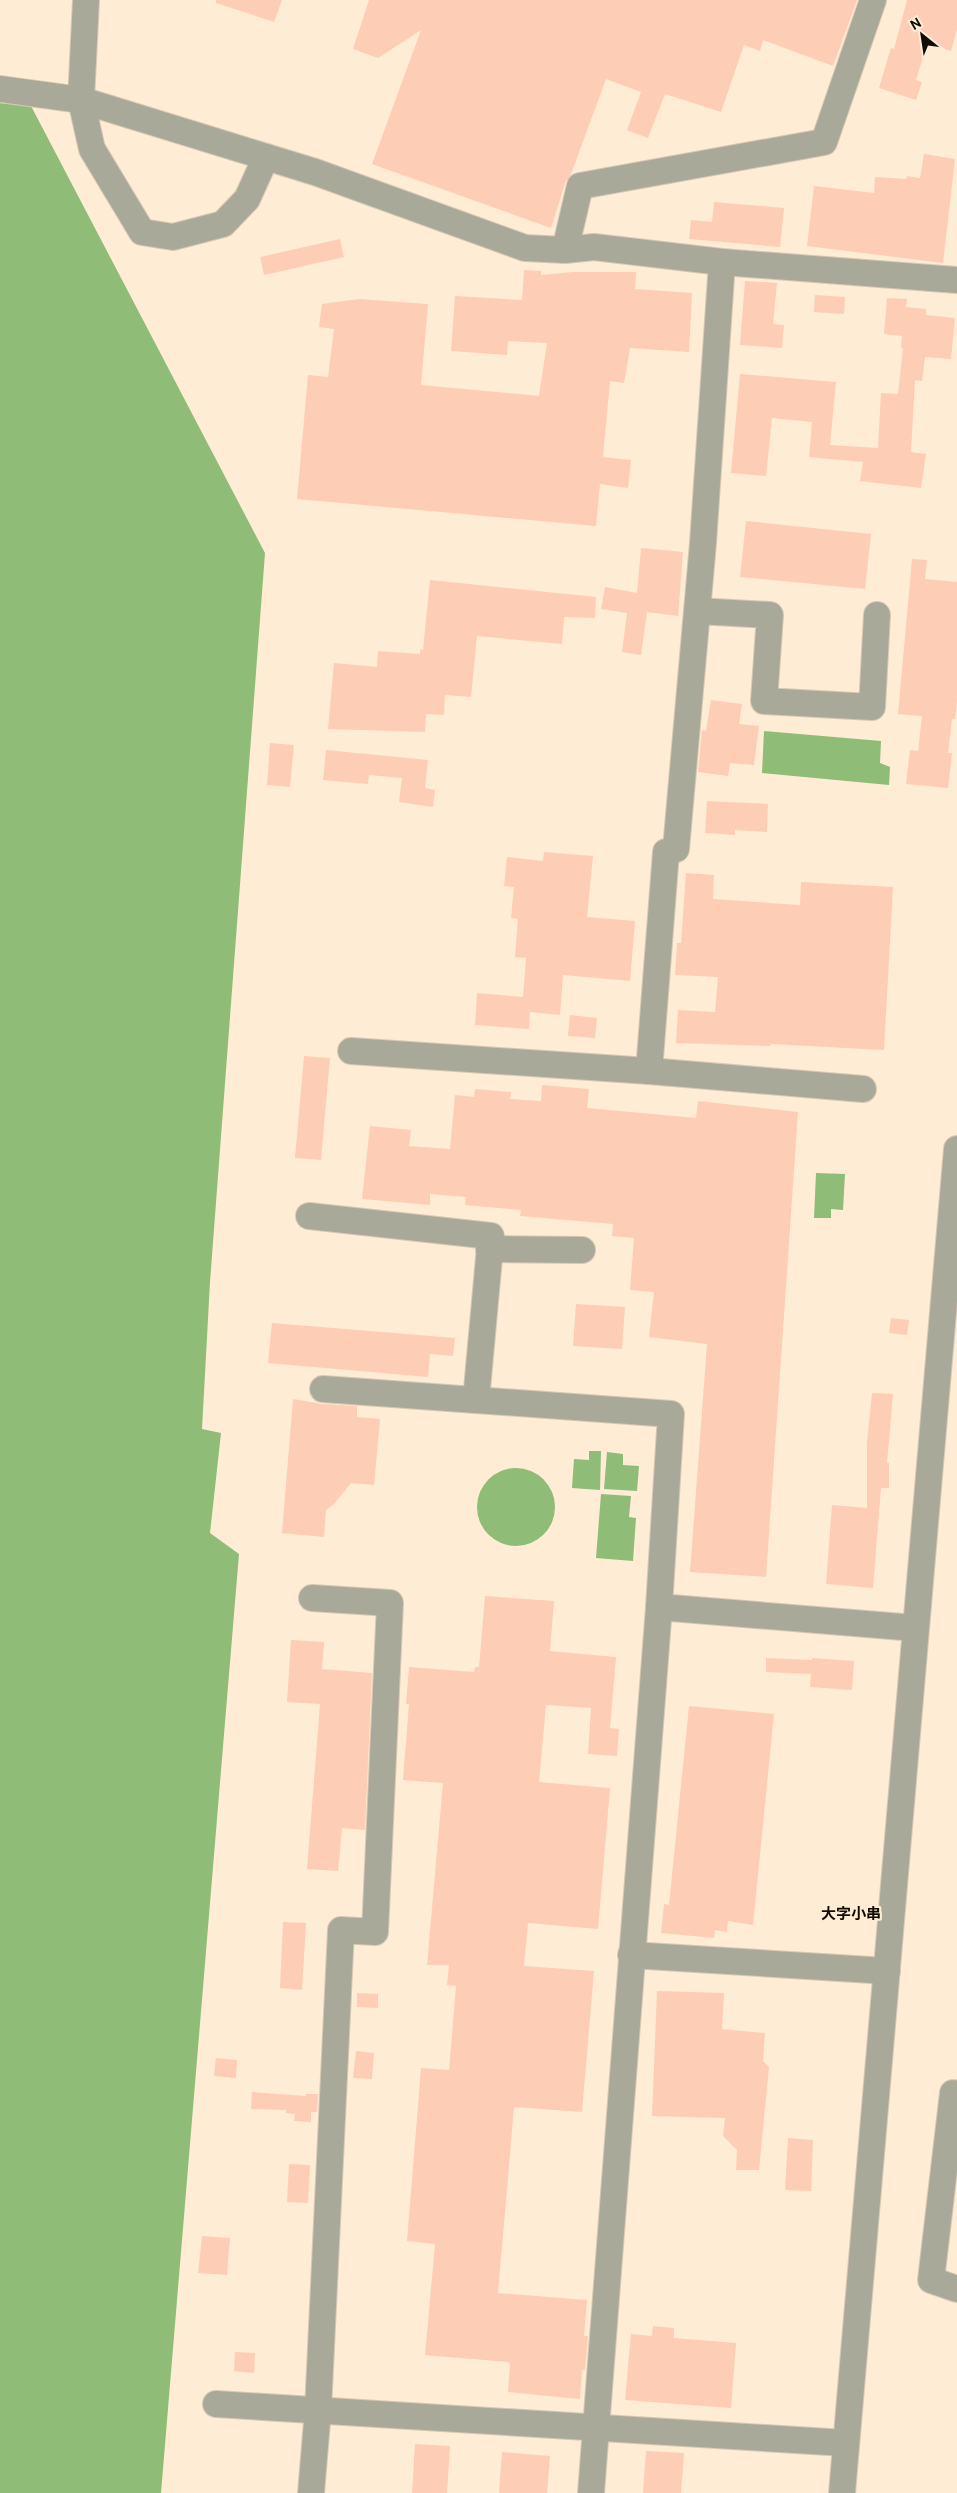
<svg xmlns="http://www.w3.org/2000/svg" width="957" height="2493" font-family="Overpass,'Noto Sans JP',sans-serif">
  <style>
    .water { fill: #8fbc76 }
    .building { fill: #fecdb6 }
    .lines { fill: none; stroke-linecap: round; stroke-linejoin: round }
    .minor-casing { stroke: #d8c8b3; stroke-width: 28 }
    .minor { stroke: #a9a99a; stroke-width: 26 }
    .labels { text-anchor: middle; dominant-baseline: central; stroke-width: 4.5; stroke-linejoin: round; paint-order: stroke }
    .quarter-label { font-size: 15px; font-weight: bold; fill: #120b03; stroke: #feecd4 }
  </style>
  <rect width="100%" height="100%" fill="#feecd4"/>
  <g class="water">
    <path d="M 0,103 L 31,106 L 265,553 L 210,1282 L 202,1429 L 221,1433 L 210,1533 L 239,1554 L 161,2493 L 0,2493 Z"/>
    <path d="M 764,731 L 881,741 L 880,763 L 890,767 L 889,785 L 762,773 Z"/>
    <path d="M 816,1173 L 845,1174 L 843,1210 L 831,1209 L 831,1218 L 814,1218 Z"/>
    <path d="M 589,1451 L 601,1451 L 600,1490 L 572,1488 L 574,1459 L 589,1460 Z"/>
    <path d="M 607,1452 L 623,1454 L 623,1465 L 639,1466 L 637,1491 L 604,1489 Z"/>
    <circle cx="516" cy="1507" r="39"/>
    <path d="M 601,1494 L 631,1496 L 629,1517 L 636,1518 L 633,1561 L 596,1558 Z"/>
  </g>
  <g class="building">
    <path d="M 216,0 L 282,0 L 274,22 L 216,3 Z"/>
    <path d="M 369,0 L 857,0 L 833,66 L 763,40 L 760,51 L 744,45 L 721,112 L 665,94 L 648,138 L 627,130 L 641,92 L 606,79 L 571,174 L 565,183 L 551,228 L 372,164 L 421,30 L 378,58 L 353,49 Z"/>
    <path d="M 907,0 L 957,0 L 957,29 L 951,51 L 927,44 L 916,80 L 922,82 L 916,100 L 879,88 L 891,48 L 894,49 Z"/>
    <path d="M 924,154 L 955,159 L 943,263 L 807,246 L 814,186 L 874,193 L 875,177 L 906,179 L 907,176 L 920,178 Z"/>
    <path d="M 714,202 L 784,208 L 780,247 L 689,239 L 691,220 L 712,222 Z"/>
    <path d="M 340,239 L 344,257 L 264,275 L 260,257 Z"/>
    <path d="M 524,270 L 541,271 L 541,275 L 573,272 L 636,272 L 635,289 L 692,293 L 689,352 L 630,348 L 624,383 L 610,381 L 603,457 L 631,460 L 628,488 L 600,484 L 596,526 L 297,499 L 308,375 L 328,377 L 334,329 L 319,327 L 322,304 L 359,299 L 428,304 L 421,385 L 539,396 L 547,343 L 508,341 L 507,355 L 451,351 L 455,296 L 522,300 Z"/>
    <path d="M 745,281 L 777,283 L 773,324 L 784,325 L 782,348 L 740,345 Z"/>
    <path d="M 815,295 L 845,297 L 844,314 L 814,312 Z"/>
    <path d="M 887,298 L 907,299 L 906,307 L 926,309 L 926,315 L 955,318 L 951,359 L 925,357 L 922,381 L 915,380 L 911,452 L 926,454 L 921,488 L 860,481 L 863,462 L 809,457 L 812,422 L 772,418 L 766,476 L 731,473 L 740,374 L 836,382 L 830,445 L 878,448 L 881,393 L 898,394 L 903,348 L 901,348 L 902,336 L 884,334 Z"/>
    <path d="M 746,521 L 871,534 L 865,589 L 740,577 Z"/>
    <path d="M 641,548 L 683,552 L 678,616 L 647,612 L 641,655 L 622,652 L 627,613 L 601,609 L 605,587 L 637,593 Z"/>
    <path d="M 912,559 L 927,560 L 925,579 L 957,582 L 957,701 L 955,719 L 952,719 L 948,753 L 952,753 L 948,788 L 906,784 L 910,750 L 918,751 L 922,716 L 898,714 Z"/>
    <path d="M 430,580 L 596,597 L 595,618 L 564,617 L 562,644 L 477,636 L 471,697 L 445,695 L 444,715 L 426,714 L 425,732 L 328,729 L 334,663 L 377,667 L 378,651 L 420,654 L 420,649 L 423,650 Z"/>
    <path d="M 711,700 L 742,704 L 739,724 L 759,726 L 754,765 L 730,763 L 728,776 L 698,772 L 702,730 L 706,731 Z"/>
    <path d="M 270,743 L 294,745 L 290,787 L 267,785 Z"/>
    <path d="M 326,750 L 428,760 L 425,788 L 435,790 L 433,807 L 399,802 L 402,778 L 369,775 L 368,784 L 323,780 Z"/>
    <path d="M 707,801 L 768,804 L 767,832 L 735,830 L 735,835 L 705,833 Z"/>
    <path d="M 544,852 L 593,856 L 587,917 L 635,921 L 630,981 L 563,975 L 560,1015 L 530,1012 L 529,1029 L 475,1025 L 477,993 L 523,997 L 526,958 L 515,957 L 518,919 L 511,918 L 514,887 L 504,886 L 507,857 L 543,861 Z"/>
    <path d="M 686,873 L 714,875 L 713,899 L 800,905 L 801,882 L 893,887 L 884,1050 L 771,1044 L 770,1046 L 676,1043 L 678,1010 L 715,1012 L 718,977 L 675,975 L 677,943 L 681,943 Z"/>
    <path d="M 570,1015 L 597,1018 L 595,1038 L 568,1036 Z"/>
    <path d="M 304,1056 L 330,1058 L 321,1160 L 295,1158 Z"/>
    <path d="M 542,1085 L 589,1089 L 587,1108 L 696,1118 L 698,1101 L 798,1112 L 766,1577 L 690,1572 L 707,1344 L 649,1337 L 654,1292 L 630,1290 L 634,1238 L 612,1236 L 613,1224 L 520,1216 L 521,1210 L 465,1205 L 466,1197 L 430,1194 L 430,1205 L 362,1199 L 370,1126 L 411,1130 L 409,1146 L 450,1149 L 455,1095 L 474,1097 L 475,1089 L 511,1092 L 510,1099 L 541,1101 Z"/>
    <path d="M 576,1304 L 625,1307 L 622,1349 L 573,1346 Z"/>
    <path d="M 891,1318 L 909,1320 L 907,1335 L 889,1333 Z"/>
    <path d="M 272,1323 L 455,1338 L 453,1356 L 430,1354 L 428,1377 L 268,1363 Z"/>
    <path d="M 872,1393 L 893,1394 L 887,1463 L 889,1463 L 889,1488 L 881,1488 L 873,1588 L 826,1584 L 832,1505 L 867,1508 L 867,1442 Z"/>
    <path d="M 293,1399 L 322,1404 L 357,1406 L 357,1417 L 380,1419 L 374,1485 L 351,1483 L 334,1504 L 326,1510 L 324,1537 L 282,1533 Z"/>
    <path d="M 485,1596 L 554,1601 L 550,1651 L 616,1657 L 610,1728 L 619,1729 L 617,1756 L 588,1754 L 591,1708 L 546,1705 L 539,1782 L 610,1788 L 598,1929 L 528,1923 L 524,1966 L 594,1971 L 582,2112 L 514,2107 L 498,2293 L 587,2300 L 584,2336 L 588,2336 L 585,2370 L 582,2370 L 580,2399 L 508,2392 L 510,2364 L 508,2362 L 425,2355 L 435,2244 L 407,2241 L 421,2068 L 449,2070 L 456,1986 L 447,1985 L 449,1965 L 427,1965 L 443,1783 L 403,1780 L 409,1704 L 406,1704 L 409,1667 L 474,1672 L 475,1667 L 479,1667 Z"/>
    <path d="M 291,1640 L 324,1642 L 322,1669 L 372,1673 L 365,1830 L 342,1828 L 338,1871 L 307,1869 L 320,1704 L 287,1702 Z"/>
    <path d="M 766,1658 L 812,1660 L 812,1658 L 854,1661 L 852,1690 L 810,1687 L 811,1674 L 766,1672 Z"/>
    <path d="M 689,1706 L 774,1714 L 753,1925 L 728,1921 L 727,1932 L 715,1930 L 714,1938 L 661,1933 L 664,1904 L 669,1905 Z"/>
    <path d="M 283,1922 L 306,1923 L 302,1990 L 280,1988 Z"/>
    <path d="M 657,1991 L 724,1993 L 722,2029 L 765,2033 L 763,2061 L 769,2067 L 759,2170 L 736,2170 L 737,2150 L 723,2136 L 725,2118 L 652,2116 Z"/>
    <path d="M 357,1993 L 378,1994 L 378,2008 L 357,2007 Z"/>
    <path d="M 356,2051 L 374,2053 L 372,2079 L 353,2078 Z"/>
    <path d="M 216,2058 L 237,2060 L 236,2078 L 214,2076 Z"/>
    <path d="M 252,2092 L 306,2096 L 306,2094 L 318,2094 L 317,2112 L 311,2112 L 311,2122 L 294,2121 L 295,2114 L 286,2113 L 286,2110 L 251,2109 Z"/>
    <path d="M 788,2138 L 813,2140 L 811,2191 L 785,2190 Z"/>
    <path d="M 289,2164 L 310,2165 L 308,2203 L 287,2202 Z"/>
    <path d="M 202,2236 L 230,2238 L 227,2275 L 198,2273 Z"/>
    <path d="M 653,2326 L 674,2328 L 674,2338 L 736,2343 L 731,2408 L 625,2400 L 631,2334 L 652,2336 Z"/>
    <path d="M 235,2352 L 255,2353 L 254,2373 L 234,2371 Z"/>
    <path d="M 415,2444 L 450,2446 L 447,2493 L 412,2493 Z"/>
    <path d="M 646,2451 L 684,2453 L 681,2493 L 643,2493 Z"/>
    <path d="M 502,2452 L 550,2456 L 547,2493 L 499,2493 Z"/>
  </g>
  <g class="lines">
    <g class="minor-casing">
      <g id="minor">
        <path d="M 86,0 L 81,100 L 92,149 L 142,232 L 173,237 L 223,224 L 247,199 L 266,157"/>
        <path d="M 0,89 L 81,100 L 315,172 L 525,248 L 565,250 L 594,247 L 722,262 L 957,280"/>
        <path d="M 565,250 L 580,186 L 824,142 L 873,0"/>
        <path d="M 697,611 L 770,615 L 764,701 L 872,707 L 877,615"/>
        <path d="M 351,1051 L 649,1071 L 863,1089"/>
        <path d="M 649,1071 L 666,852 L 676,849 L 703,543 L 722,262"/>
        <path d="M 309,1216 L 491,1236 L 476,1400"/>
        <path d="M 489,1249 L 582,1250"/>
        <path d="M 323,1389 L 671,1414 L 659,1607"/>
        <path d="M 631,1955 L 887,1971"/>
        <path d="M 957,2094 L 953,2093 L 931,2280 L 957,2289"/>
        <path d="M 216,2404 L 845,2443"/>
        <path d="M 311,2493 L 318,2410 L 341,1930 L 375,1932 L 390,1603 L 312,1598"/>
        <path d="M 591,2493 L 659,1607 L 915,1628"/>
        <path d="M 842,2493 L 957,1149"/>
      </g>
    </g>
    <use href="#minor" class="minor"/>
  </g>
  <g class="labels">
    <g class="quarter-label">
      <text x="851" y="1915">大字小串</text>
    </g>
  </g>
  <g transform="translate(922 35) rotate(330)" stroke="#feecd4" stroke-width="4" paint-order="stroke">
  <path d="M0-4L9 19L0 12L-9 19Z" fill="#120b03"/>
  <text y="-8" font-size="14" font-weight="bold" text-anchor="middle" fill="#120b03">N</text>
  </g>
</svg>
